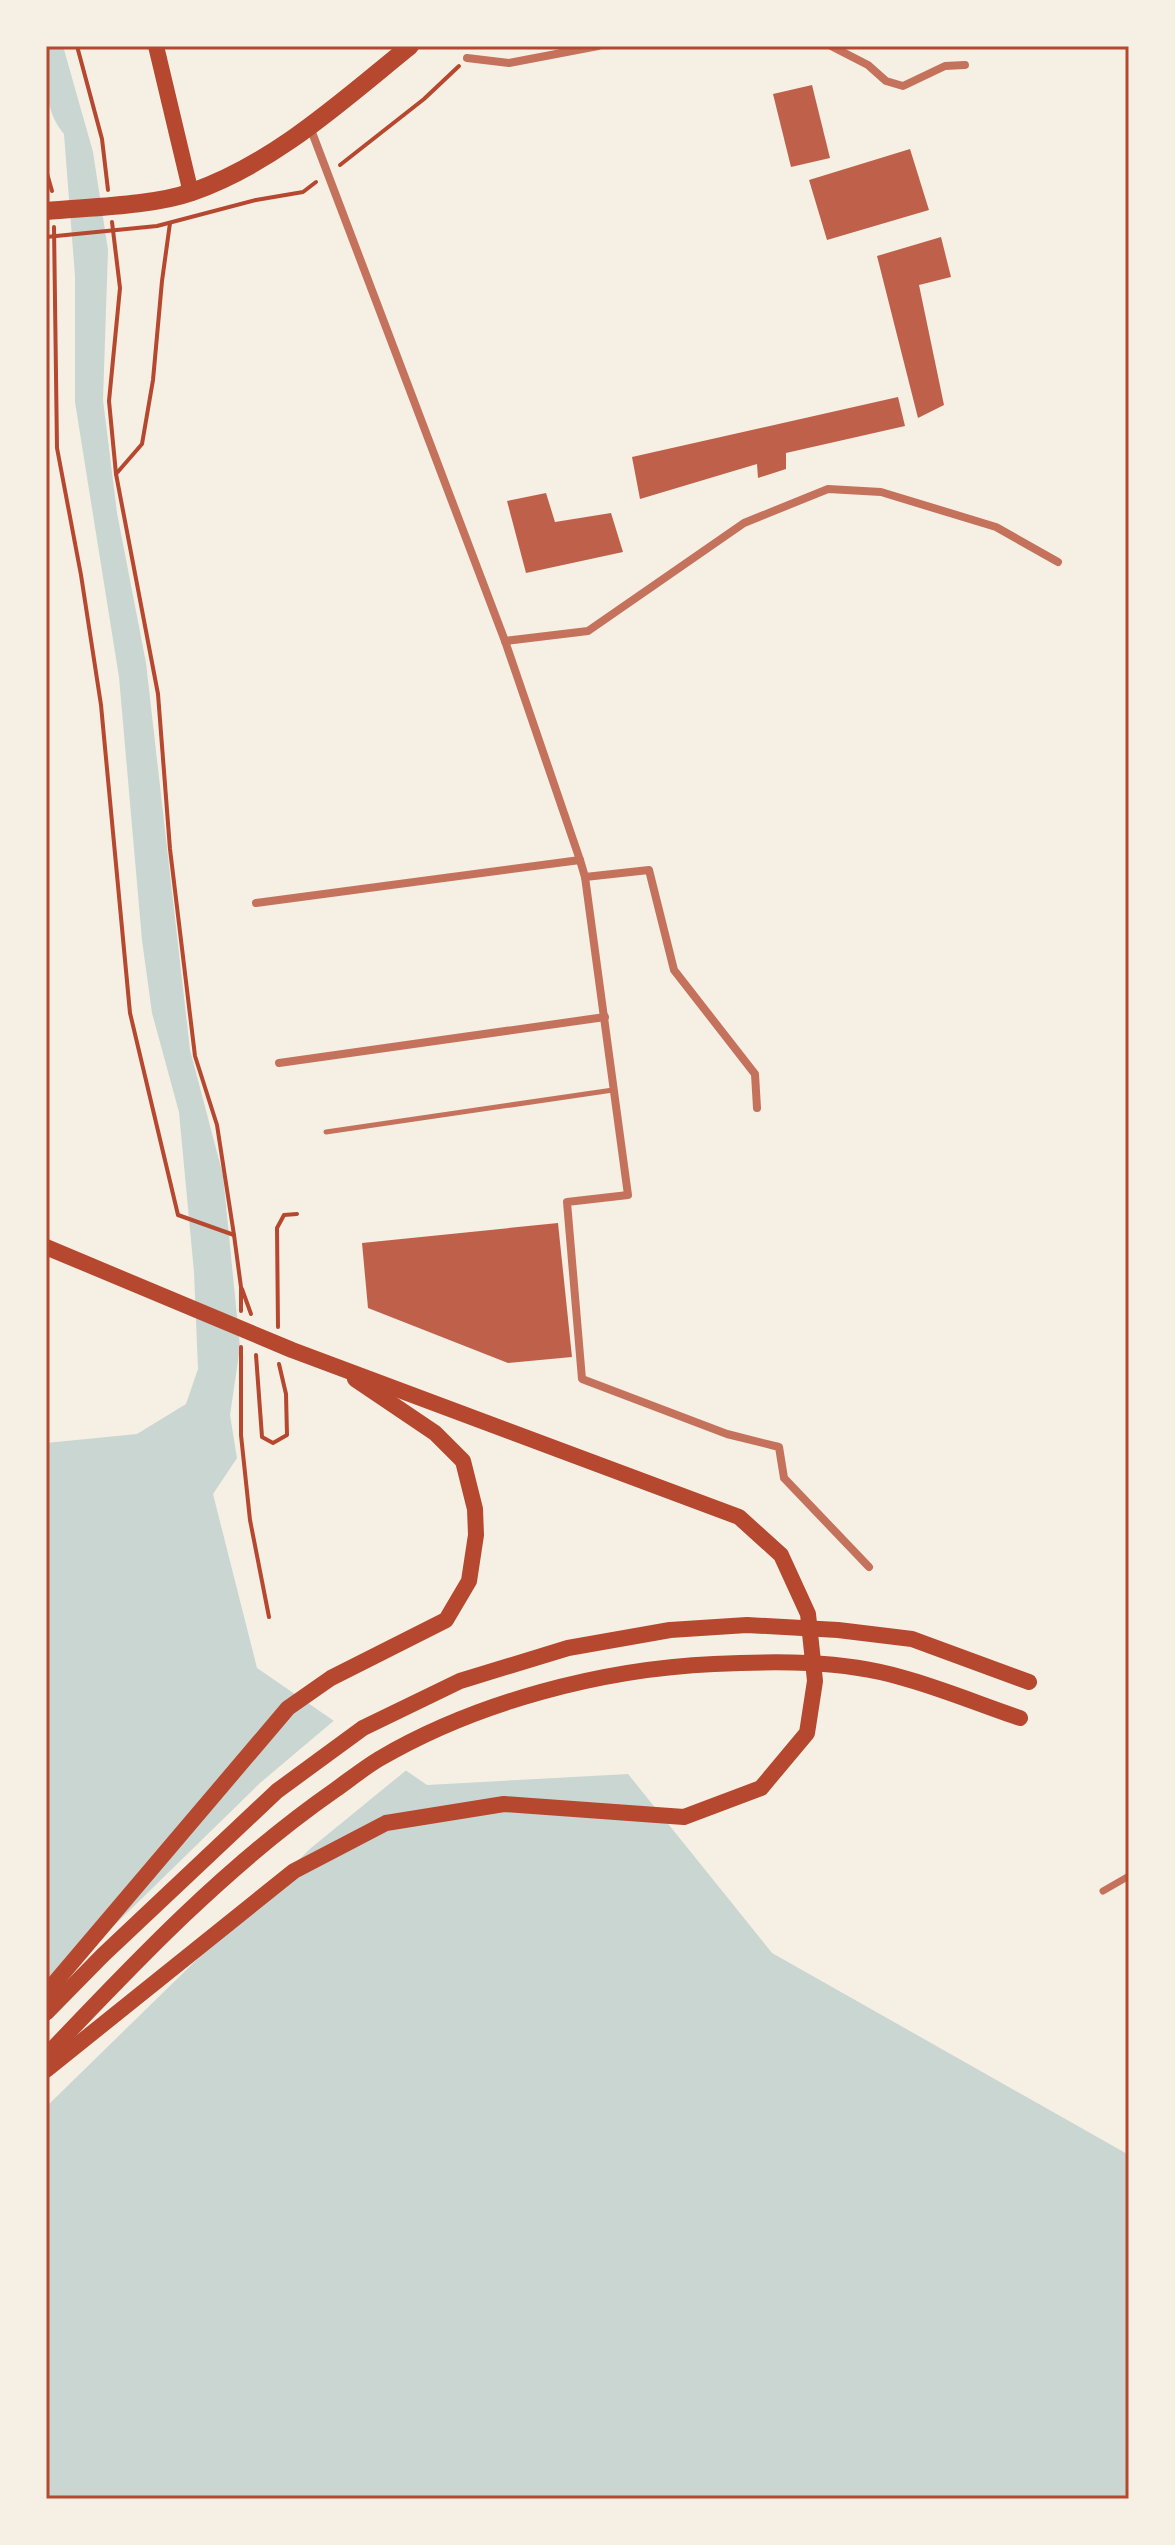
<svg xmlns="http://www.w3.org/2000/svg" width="1175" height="2545" font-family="'Source Sans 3',sans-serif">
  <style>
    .water { fill: #c9d6d2 }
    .pier { fill: #f6efe4 }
    .building { fill: #bf614a }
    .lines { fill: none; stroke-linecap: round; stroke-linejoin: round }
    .path { stroke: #b5482f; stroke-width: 4 }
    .service { stroke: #c5725c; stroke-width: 5 }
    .pedestrian { stroke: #c5725c; stroke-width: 7 }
    .minor { stroke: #c5725c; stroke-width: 8 }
    .secondary { stroke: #b5482f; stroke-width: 16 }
    .primary { stroke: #b5482f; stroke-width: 18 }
    .neatline { fill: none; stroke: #b5482f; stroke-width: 3 }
  </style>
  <rect width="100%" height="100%" fill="#f6efe4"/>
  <path class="water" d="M 46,46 L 63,46 L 93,152 L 108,250 L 103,400 L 117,513 L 146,663 L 190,1050 L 223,1175 L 240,1347 L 230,1415 L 237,1458 L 213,1494 L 257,1668 L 427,1785 L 628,1774 L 772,1953 L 1129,2155 L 1129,2499 L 46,2499 L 46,1443 L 137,1434 L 186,1404 L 198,1369 L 194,1272 L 179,1112 L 152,1013 L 142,940 L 119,677 L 75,402 L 75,276 L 64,134 C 43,109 46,77 46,46 Z"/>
  <path class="pier" d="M 337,1718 L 409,1768 L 311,1848 L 46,2107 L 46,1992 L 260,1783 Z"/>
  <g class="building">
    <path d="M 812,85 L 830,158 L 791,167 L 773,94 Z"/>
    <path d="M 910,149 L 929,210 L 827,240 L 809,180 Z"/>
    <path d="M 941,237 L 951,277 L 919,285 L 944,405 L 918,418 L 877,256 Z"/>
    <path d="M 898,397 L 905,426 L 786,453 L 786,469 L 758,478 L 757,464 L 640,499 L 632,457 Z"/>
    <path d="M 546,493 L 555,522 L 611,513 L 623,552 L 526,573 L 507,501 Z"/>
    <path d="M 558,1223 L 572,1357 L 508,1363 L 368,1308 L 362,1243 Z"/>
  </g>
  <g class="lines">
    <g class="path">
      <path d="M 77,46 L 102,139 L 108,190"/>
      <path d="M 340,165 L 424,99 L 459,66"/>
      <path d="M 46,170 L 52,191"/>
      <path d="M 112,222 L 120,288 L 109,401 L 116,474"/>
      <path d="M 170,223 L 162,281 L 153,380 L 142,444 L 116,474 L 158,694 L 170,849 L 195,1056 L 217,1125 L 234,1235 L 241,1287 L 241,1311"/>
      <path d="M 54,227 L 57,448 L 81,575 L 101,705 L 130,1013 L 178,1215 L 234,1235"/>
      <path d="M 46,237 L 157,226 L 256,200 L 303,192 L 316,182"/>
      <path d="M 242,1289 L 251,1314"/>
      <path d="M 278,1327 L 277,1228 L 284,1215 L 297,1214"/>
      <path d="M 241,1347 L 241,1435 L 250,1520 L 269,1617"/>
      <path d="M 256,1355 L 262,1437 L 273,1443 L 287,1435 L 286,1394 L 279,1364"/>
    </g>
    <path class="service" d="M 326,1132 L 613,1090"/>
    <path class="pedestrian" d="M 1103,1891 L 1129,1876"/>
    <g class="minor">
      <path d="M 831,46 L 868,65 L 886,81 L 903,86 L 945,66 L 965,65"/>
      <path d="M 467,58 L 509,63 L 598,46"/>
      <path d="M 310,127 L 505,641 L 580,860 L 585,877 L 628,1195 L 567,1202 L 582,1379 L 727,1434 L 779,1447 L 784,1478 L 869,1567"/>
      <path d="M 505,641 L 588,631 L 744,523 L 828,489 L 881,492 L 996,527 L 1058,562"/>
      <path d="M 585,877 L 649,870 L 674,970 L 755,1074 L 757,1108"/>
      <path d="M 256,903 L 580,860"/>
      <path d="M 279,1063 L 605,1017"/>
    </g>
    <g class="secondary">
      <path d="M 156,46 L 191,193"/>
      <path d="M 46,1247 L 292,1350 L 739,1517 L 781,1555 L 808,1614 L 815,1681 L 807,1733 L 761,1788 L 684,1817 L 504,1804 L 386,1823 L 294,1871 L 46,2070"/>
      <path d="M 46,1993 L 288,1708 L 331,1678 L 446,1620 L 469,1581 L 476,1535 L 475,1509 L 463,1461 L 435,1433 L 355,1379"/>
      <path d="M 46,2013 L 103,1955 L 277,1791 L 363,1728 L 460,1681 L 568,1648 L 670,1630 L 747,1625 L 838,1630 L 912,1639 L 1029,1682"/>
      <path d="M 46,2056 C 136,1961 227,1865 335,1790 C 349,1780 364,1768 379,1759 C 476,1702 602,1669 714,1664 C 775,1661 841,1660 900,1677 C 941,1688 981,1705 1020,1718"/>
    </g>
    <path class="primary" d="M 46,211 C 88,207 153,206 192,192 C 275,163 343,100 410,46"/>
  </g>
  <rect width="1175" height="2545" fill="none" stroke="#f6efe4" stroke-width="96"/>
  <rect x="48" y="48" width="1079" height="2449" class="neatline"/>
</svg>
